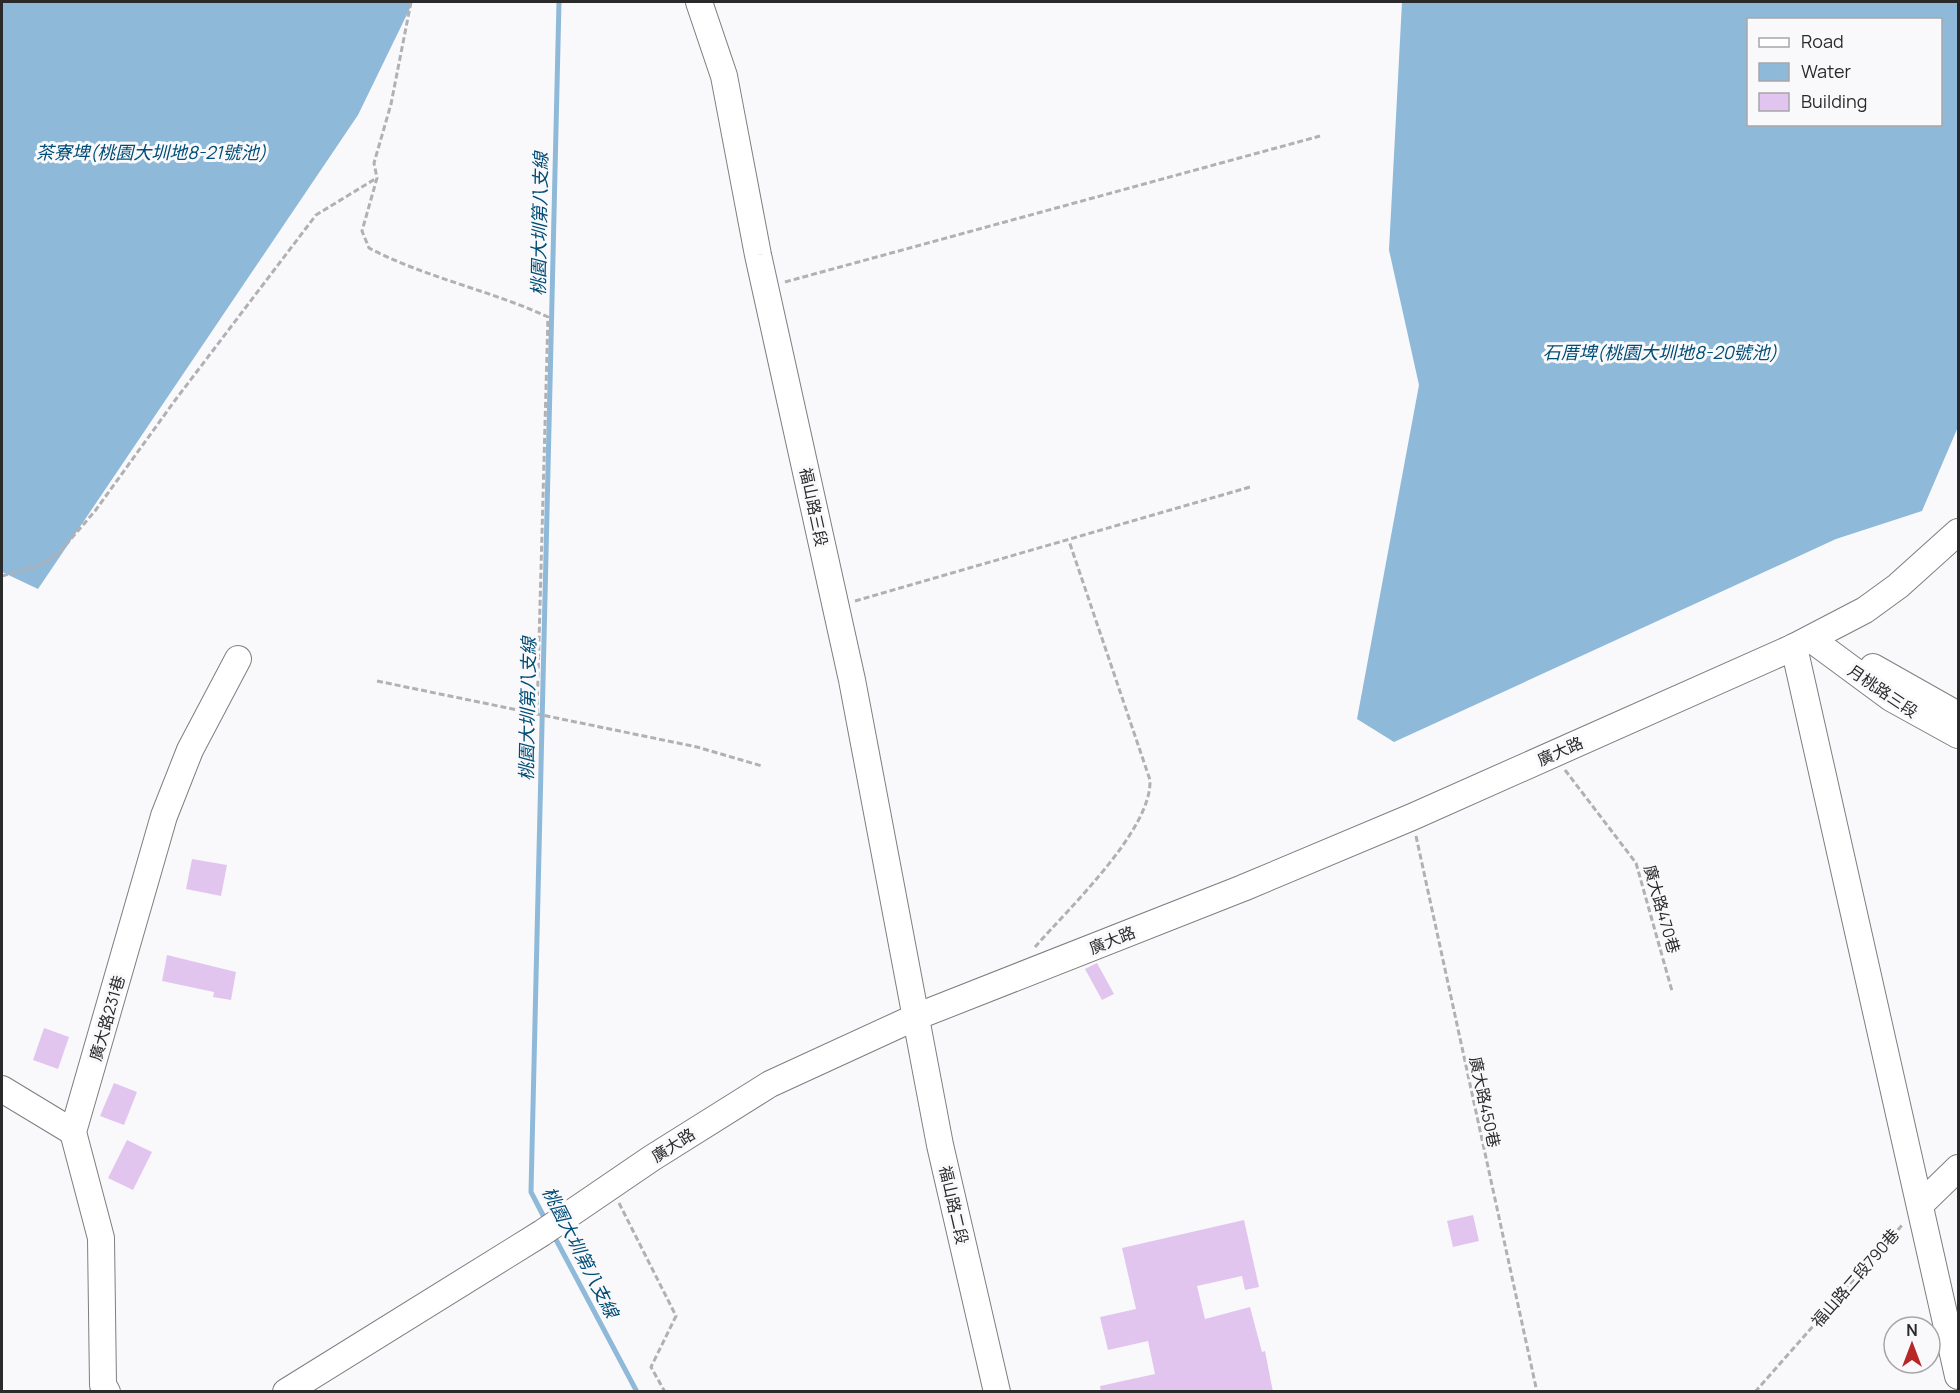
<svg xmlns="http://www.w3.org/2000/svg" width="1960" height="1393" font-family="Manrope,'Noto Sans TC',sans-serif">
  <style>
    .water { fill: #8fb9d8; fill-rule: evenodd }
    .lines { fill: none; stroke-linecap: round; stroke-linejoin: round }
    .stream { stroke: #8fb9d8; stroke-width: 5 }
    .building { fill: #e1c5ee }
    .minor-casing { stroke: #7e7e80; stroke-width: 28 }
    .path { stroke: #b1b1b3; stroke-width: 3; stroke-dasharray: 6 3; stroke-linecap: butt }
    .minor { stroke: #fff; stroke-width: 26 }
    .labels { text-anchor: middle; dominant-baseline: central; stroke-width: 6; stroke-linejoin: round; paint-order: stroke }
    .street-label { font-size: 16px; fill: #2a2a2a; stroke: #f9f9fc }
    .water-label { font-size: 18px; font-style: italic; fill: #004d75; stroke: #f9f9fc }
  </style>
  <rect width="100%" height="100%" fill="#f9f9fc"/>
  <g class="water">
    <path d="M 2,2 L 413,2 L 358,115 L 38,589 L 2,572 Z"/>
    <path d="M 1402,2 L 1958,2 L 1958,427 L 1922,511 L 1836,539 L 1394,742 L 1357,719 L 1419,385 L 1389,250 ZM 1748,20 L 1940,20 L 1940,124 L 1748,124 Z"/>
  </g>
  <g class="lines">
    <g class="stream">
      <path d="M 546,1221 L 531,1192 L 559,2"/>
      <path d="M 553,1234 L 637,1392"/>
    </g>
  </g>
  <g class="building">
    <path d="M 192,859 L 227,865 L 221,896 L 186,889 Z"/>
    <path d="M 167,955 L 236,972 L 231,1000 L 213,997 L 214,992 L 162,981 Z"/>
    <path d="M 1097,963 L 1114,994 L 1102,1000 L 1085,969 Z"/>
    <path d="M 44,1028 L 69,1037 L 58,1069 L 33,1060 Z"/>
    <path d="M 114,1083 L 137,1092 L 124,1125 L 100,1116 Z"/>
    <path d="M 127,1140 L 152,1152 L 133,1190 L 108,1178 Z"/>
    <path d="M 1473,1215 L 1479,1241 L 1453,1247 L 1447,1221 Z"/>
    <path d="M 1244,1220 L 1259,1287 L 1245,1290 L 1242,1276 L 1197,1286 L 1205,1319 L 1250,1307 L 1262,1352 L 1265,1351 L 1273,1392 L 1101,1392 L 1100,1386 L 1155,1374 L 1148,1341 L 1108,1350 L 1100,1317 L 1136,1309 L 1122,1248 Z"/>
  </g>
  <g class="lines">
    <g class="minor-casing">
      <g id="minor">
        <path d="M 699,2 L 724,76 L 758,255 L 852,680 L 940,1145 L 997,1392"/>
        <path d="M 1811,639 L 1891,698 L 1958,735"/>
        <path d="M 1794,647 L 1958,1376"/>
        <path d="M 1873,667 L 1958,715"/>
        <path d="M 2,1089 L 73,1132"/>
        <path d="M 1921,1204 L 1958,1168"/>
        <path d="M 107,1392 L 103,1385 L 101,1238 L 73,1132 L 164,816 L 190,750 L 238,659"/>
        <path d="M 286,1392 L 542,1233 L 652,1158 L 770,1084 L 918,1016 L 1243,888 L 1412,817 L 1794,647 L 1865,610 L 1898,586 L 1958,532"/>
      </g>
    </g>
    <g class="path">
      <path d="M 411,2 L 391,104 L 374,163 L 377,178 L 362,231 L 369,248 C 426,278 490,290 548,317 L 537,714"/>
      <path d="M 785,282 L 1320,136"/>
      <path d="M 2,576 L 38,566 L 58,554 L 95,511 L 176,399 L 316,215 L 375,179"/>
      <path d="M 855,601 L 1250,487"/>
      <path d="M 377,681 L 697,747 L 762,766"/>
      <path d="M 1565,770 L 1636,863 L 1672,991"/>
      <path d="M 1416,836 L 1537,1392"/>
      <path d="M 1035,947 C 1068,909 1152,830 1150,780 L 1069,541"/>
      <path d="M 619,1203 L 676,1316 L 651,1367 L 665,1392"/>
      <path d="M 1755,1392 L 1903,1224"/>
    </g>
    <use href="#minor" class="minor"/>
  </g>
  <g class="labels">
    <g class="street-label">
      <text transform="translate(814 507) rotate(78)">福山路三段</text>
      <text transform="translate(1883 691) rotate(34)">月桃路三段</text>
      <text transform="translate(1560 751) rotate(-24)">廣大路</text>
      <text transform="translate(1662 909) rotate(74)">廣大路470巷</text>
      <text transform="translate(1112 940) rotate(-22)">廣大路</text>
      <text transform="translate(107 1018) rotate(-74)">廣大路231巷</text>
      <text transform="translate(1485 1102) rotate(78)">廣大路450巷</text>
      <text transform="translate(673 1145) rotate(-33)">廣大路</text>
      <text transform="translate(954 1205) rotate(77)">福山路二段</text>
      <text transform="translate(1855 1278) rotate(-49)">福山路二段790巷</text>
    </g>
    <g class="water-label">
      <text x="151" y="152">茶寮埤(桃園大圳地8-21號池)</text>
      <text transform="translate(539 224) rotate(-89)">桃園大圳第八支線</text>
      <text x="1660" y="352">石厝埤(桃園大圳地8-20號池)</text>
      <text transform="translate(527 709) rotate(-89)">桃園大圳第八支線</text>
      <text transform="translate(581 1252) rotate(63)">桃園大圳第八支線</text>
    </g>
  </g>
  <rect width="1960" height="1393" fill="none" stroke="#2a2a2a" stroke-width="6"/>
  <rect x="1747" y="18" width="195" height="108" fill="#f9f9fc" stroke="#a6a6a8" stroke-width="1.5"/>
  <rect x="1759" y="38" width="30" height="9" fill="#ffffff" stroke="#a6a6a8" stroke-width="1.5"/>
  <text x="1801" y="48" font-size="18" fill="#2a2a2a">Road</text>
  <rect x="1759" y="63" width="30" height="18" fill="#8fb9d8" stroke="#a6a6a8" stroke-width="1.5"/>
  <text x="1801" y="78" font-size="18" fill="#2a2a2a">Water</text>
  <rect x="1759" y="93" width="30" height="18" fill="#e1c5ee" stroke="#a6a6a8" stroke-width="1.5"/>
  <text x="1801" y="108" font-size="18" fill="#2a2a2a">Building</text>
  <g transform="translate(1912 1345)"><circle r="28" fill="#f9f9fc" stroke="#a6a6a8" stroke-width="1.5"/>
  <path d="M0-4.5L10 22L0 15L-10 22Z" fill="#b72727"/>
  <text y="-9" font-size="16" font-weight="bold" text-anchor="middle" fill="#2a2a2a">N</text>
  </g>
</svg>
